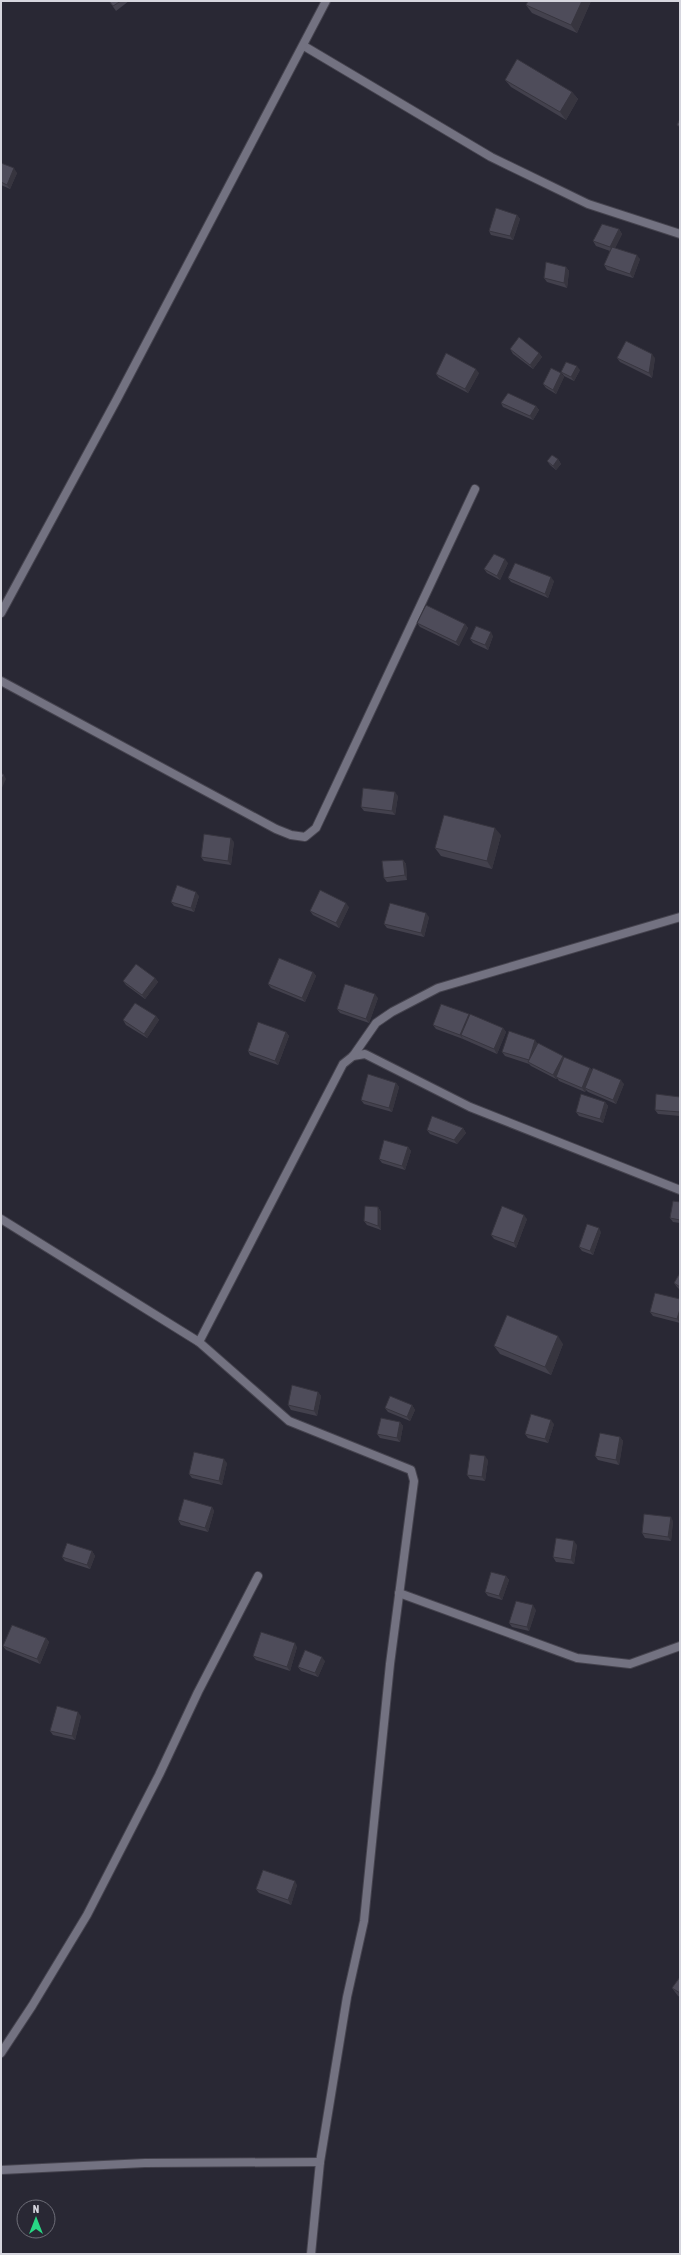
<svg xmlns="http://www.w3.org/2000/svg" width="681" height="2255" font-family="'Asap Condensed',sans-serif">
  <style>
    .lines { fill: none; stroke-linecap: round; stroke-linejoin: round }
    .minor-casing { stroke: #45434e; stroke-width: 10 }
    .minor { stroke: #737281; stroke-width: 8 }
    .wall { fill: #43414d }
    .shaded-wall { fill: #37353f }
    .building { fill: #4e4c5a; stroke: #37353f }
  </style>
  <rect width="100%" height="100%" fill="#292834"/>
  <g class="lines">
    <g class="minor-casing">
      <g id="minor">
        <path d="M 304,46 L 491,157 L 588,204 L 680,234"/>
        <path d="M 1,613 L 117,399 L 326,1"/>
        <path d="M 1,681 L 276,829 L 291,835 L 305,837 L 316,828 L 475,489"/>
        <path d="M 353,1056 L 365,1054 L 470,1107 L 680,1190"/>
        <path d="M 1,1219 L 199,1342 L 289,1421 L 411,1470 L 414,1481 L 390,1664 L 364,1921 L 347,1997 L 320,2162 L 311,2254"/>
        <path d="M 199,1342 L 343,1064 L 353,1056 L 376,1023 L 392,1012 L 438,988 L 680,917"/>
        <path d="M 399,1593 L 577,1658 L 630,1664 L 680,1646"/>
        <path d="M 1,2053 L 32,2006 L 87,1915 L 159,1775 L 198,1692 L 258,1576"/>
        <path d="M 1,2170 L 145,2163 L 320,2162"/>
      </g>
    </g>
    <use href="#minor" class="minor"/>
  </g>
  <g class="wall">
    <path d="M 109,1 L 129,1 L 116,11 Z"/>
    <path d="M 591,1 L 577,33 L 532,13 L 526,5 Z"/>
    <path d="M 505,80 L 572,92 L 578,99 L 566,120 L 511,87 Z"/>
    <path d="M 1,163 L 17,173 L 10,189 L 1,185 Z"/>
    <path d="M 517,215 L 520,219 L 513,240 L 491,235 L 489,231 Z"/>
    <path d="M 619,229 L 622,234 L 615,248 L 640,259 L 633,278 L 607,270 L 604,265 L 610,251 L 596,246 L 593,241 Z"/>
    <path d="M 566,267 L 569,271 L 567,288 L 547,282 L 544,278 Z"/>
    <path d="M 510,349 L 539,353 L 542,357 L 533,369 L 513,354 Z"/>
    <path d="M 617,358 L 655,358 L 652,378 L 620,362 Z"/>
    <path d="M 580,370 L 574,381 L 564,376 L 561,372 Z"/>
    <path d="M 479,373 L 468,393 L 439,378 L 436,374 Z"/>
    <path d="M 561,373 L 564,377 L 556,394 L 546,388 L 543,384 Z"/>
    <path d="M 501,403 L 536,406 L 539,410 L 533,420 L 503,407 Z"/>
    <path d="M 558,459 L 561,464 L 556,470 L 550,465 L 547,461 Z"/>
    <path d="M 508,563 L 500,580 L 487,573 L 484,569 Z"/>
    <path d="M 508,578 L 554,581 L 548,598 L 511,582 Z"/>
    <path d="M 417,623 L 465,624 L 468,628 L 459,646 L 420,627 Z"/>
    <path d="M 493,636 L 488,650 L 473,643 L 470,639 Z"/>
    <path d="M 398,796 L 395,815 L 364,811 L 361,807 Z"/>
    <path d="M 501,835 L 492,869 L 441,856 L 435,848 Z"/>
    <path d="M 234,842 L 231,865 L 204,861 L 201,857 Z"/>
    <path d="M 403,860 L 406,864 L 407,880 L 387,882 L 384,878 Z"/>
    <path d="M 199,896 L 194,912 L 174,906 L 171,902 Z"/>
    <path d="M 349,907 L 339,928 L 313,915 L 310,911 Z"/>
    <path d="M 429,917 L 424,937 L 387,928 L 384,924 Z"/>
    <path d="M 313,972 L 316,976 L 305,1002 L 271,988 L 268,984 Z"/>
    <path d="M 155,978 L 158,982 L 145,999 L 126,985 L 123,981 Z"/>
    <path d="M 378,998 L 369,1023 L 340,1013 L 337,1009 Z"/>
    <path d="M 156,1016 L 159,1020 L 147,1038 L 126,1025 L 123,1020 Z"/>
    <path d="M 470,1016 L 503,1028 L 506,1032 L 497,1054 L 463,1039 L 436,1029 L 433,1025 Z"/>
    <path d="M 286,1032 L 289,1036 L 278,1065 L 250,1055 L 248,1051 Z"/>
    <path d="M 538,1044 L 564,1058 L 590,1068 L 592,1070 L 624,1084 L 616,1104 L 588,1092 L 586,1090 L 585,1092 L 559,1081 L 557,1078 L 556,1079 L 531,1066 L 529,1064 L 505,1056 L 502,1052 Z"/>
    <path d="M 396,1083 L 399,1087 L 392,1112 L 364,1104 L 361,1100 Z"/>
    <path d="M 680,1097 L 680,1116 L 658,1114 L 655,1110 Z"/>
    <path d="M 605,1102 L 608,1106 L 603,1123 L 579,1116 L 576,1112 Z"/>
    <path d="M 463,1128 L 466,1133 L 457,1144 L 430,1134 L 427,1130 Z"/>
    <path d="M 408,1147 L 411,1151 L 405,1170 L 382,1163 L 379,1159 Z"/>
    <path d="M 680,1202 L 680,1223 L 673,1222 L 670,1218 Z"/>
    <path d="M 378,1207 L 381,1212 L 381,1230 L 367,1225 L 364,1221 Z"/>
    <path d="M 527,1219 L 516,1248 L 494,1239 L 491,1235 Z"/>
    <path d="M 601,1232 L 593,1255 L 582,1251 L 579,1247 Z"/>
    <path d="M 680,1273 L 680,1290 L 677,1287 L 674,1283 Z"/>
    <path d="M 680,1299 L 680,1323 L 653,1316 L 650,1312 Z"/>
    <path d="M 563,1344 L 551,1375 L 500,1354 L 494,1346 Z"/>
    <path d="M 318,1392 L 321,1396 L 317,1416 L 291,1410 L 288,1405 Z"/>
    <path d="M 412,1405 L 415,1410 L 410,1421 L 388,1412 L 385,1408 Z"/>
    <path d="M 400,1422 L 403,1426 L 400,1442 L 380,1438 L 377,1434 Z"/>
    <path d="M 554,1424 L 548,1443 L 528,1438 L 525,1434 Z"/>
    <path d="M 620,1437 L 623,1441 L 619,1465 L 598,1460 L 595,1456 Z"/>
    <path d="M 488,1460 L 485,1481 L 470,1479 L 467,1475 Z"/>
    <path d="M 227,1463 L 222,1485 L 192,1478 L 189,1474 Z"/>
    <path d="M 212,1507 L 214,1511 L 208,1532 L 181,1525 L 178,1520 Z"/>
    <path d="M 673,1521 L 671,1541 L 645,1538 L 642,1533 Z"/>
    <path d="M 577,1545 L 574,1564 L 556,1562 L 553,1557 Z"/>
    <path d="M 92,1551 L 95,1556 L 90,1569 L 65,1561 L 62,1557 Z"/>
    <path d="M 506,1576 L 509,1580 L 502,1600 L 488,1596 L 485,1592 Z"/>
    <path d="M 536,1610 L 529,1631 L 512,1627 L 509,1623 Z"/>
    <path d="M 46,1638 L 49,1642 L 40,1664 L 6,1650 L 3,1646 Z"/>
    <path d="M 297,1647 L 290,1671 L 256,1660 L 253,1656 Z"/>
    <path d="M 325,1661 L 318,1677 L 301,1671 L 298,1667 Z"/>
    <path d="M 81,1716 L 75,1740 L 53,1735 L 50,1731 Z"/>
    <path d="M 297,1885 L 291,1905 L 259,1893 L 256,1889 Z"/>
    <path d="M 680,1977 L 680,1997 L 678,1996 L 672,1988 Z"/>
  </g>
  <g class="shaded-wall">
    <path d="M 582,1 L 591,1 L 577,33 L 571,25 Z"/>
    <path d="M 572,92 L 578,99 L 566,120 L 560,112 Z"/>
    <path d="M 14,168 L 17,173 L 10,189 L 7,185 Z"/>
    <path d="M 517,215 L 520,219 L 513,240 L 510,236 Z"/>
    <path d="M 619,229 L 622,234 L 613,252 L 610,247 Z"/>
    <path d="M 637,255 L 640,259 L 633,278 L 630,274 Z"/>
    <path d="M 566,267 L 569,271 L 567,288 L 564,283 Z"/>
    <path d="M 539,353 L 542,357 L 533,369 L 530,365 Z"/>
    <path d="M 652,354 L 655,358 L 652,378 L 649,373 Z"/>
    <path d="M 577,366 L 580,370 L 574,381 L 571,377 Z"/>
    <path d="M 476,369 L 479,373 L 468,393 L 465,389 Z"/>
    <path d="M 561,373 L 564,377 L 556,394 L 553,390 Z"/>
    <path d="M 536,406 L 539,410 L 533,420 L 530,416 Z"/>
    <path d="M 558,459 L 561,464 L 556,470 L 553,466 Z"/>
    <path d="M 505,559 L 508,563 L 500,580 L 497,576 Z"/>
    <path d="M 551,577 L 554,581 L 548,598 L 545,594 Z"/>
    <path d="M 465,624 L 468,628 L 459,646 L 456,642 Z"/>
    <path d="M 491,632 L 493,636 L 488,650 L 485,645 Z"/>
    <path d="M 4,775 L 6,779 L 1,790 L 1,780 Z"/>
    <path d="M 395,792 L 398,796 L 395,815 L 392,811 Z"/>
    <path d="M 495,828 L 501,835 L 492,869 L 487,861 Z"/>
    <path d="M 231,838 L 234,842 L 231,865 L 228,861 Z"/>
    <path d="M 403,860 L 406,864 L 407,880 L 405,875 Z"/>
    <path d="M 196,892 L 199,896 L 194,912 L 191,908 Z"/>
    <path d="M 346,903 L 349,907 L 339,928 L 336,923 Z"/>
    <path d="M 426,913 L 429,917 L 424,937 L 421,933 Z"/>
    <path d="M 313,972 L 316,976 L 305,1002 L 302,998 Z"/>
    <path d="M 155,978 L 158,982 L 145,999 L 142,995 Z"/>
    <path d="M 375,994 L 378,998 L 369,1023 L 366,1019 Z"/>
    <path d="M 469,1014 L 472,1018 L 461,1035 L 463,1039 L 460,1035 Z"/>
    <path d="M 156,1016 L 159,1020 L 147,1038 L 144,1034 Z"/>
    <path d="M 503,1028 L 506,1032 L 497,1054 L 494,1049 Z"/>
    <path d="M 286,1032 L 289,1036 L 278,1065 L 275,1061 Z"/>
    <path d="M 535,1040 L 538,1044 L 529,1060 Z"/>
    <path d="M 563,1056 L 566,1061 L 556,1077 L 557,1078 L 556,1079 L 553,1075 Z"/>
    <path d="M 590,1068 L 593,1072 L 585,1088 L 586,1090 L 585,1092 L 582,1088 Z"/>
    <path d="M 621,1080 L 624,1084 L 616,1104 L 613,1100 Z"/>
    <path d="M 396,1083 L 399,1087 L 392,1112 L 389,1108 Z"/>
    <path d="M 605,1102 L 608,1106 L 603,1123 L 600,1119 Z"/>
    <path d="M 463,1128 L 466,1133 L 457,1144 L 454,1140 Z"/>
    <path d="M 408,1147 L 411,1151 L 405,1170 L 402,1166 Z"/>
    <path d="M 378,1207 L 381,1212 L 381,1230 L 378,1226 Z"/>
    <path d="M 524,1215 L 527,1219 L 516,1248 L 514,1243 Z"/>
    <path d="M 599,1228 L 601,1232 L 593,1255 L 590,1251 Z"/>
    <path d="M 680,1309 L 680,1323 L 677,1319 Z"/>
    <path d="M 558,1336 L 563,1344 L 551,1375 L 545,1367 Z"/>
    <path d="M 318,1392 L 321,1396 L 317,1416 L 314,1411 Z"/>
    <path d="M 412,1405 L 415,1410 L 410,1421 L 407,1417 Z"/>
    <path d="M 551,1420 L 554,1424 L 548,1443 L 545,1439 Z"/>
    <path d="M 400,1422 L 403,1426 L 400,1442 L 397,1438 Z"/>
    <path d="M 620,1437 L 623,1441 L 619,1465 L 616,1460 Z"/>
    <path d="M 485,1456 L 488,1460 L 485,1481 L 482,1477 Z"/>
    <path d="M 224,1459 L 227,1463 L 222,1485 L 219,1481 Z"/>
    <path d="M 212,1507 L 214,1511 L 208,1532 L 205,1528 Z"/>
    <path d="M 671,1517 L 673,1521 L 671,1541 L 668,1537 Z"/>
    <path d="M 574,1541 L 577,1545 L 574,1564 L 571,1560 Z"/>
    <path d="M 92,1551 L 95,1556 L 90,1569 L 87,1565 Z"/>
    <path d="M 506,1576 L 509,1580 L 502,1600 L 499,1596 Z"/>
    <path d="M 533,1605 L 536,1610 L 529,1631 L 527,1627 Z"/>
    <path d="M 46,1638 L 49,1642 L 40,1664 L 37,1659 Z"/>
    <path d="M 295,1643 L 297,1647 L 290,1671 L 287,1667 Z"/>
    <path d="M 322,1657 L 325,1661 L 318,1677 L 315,1673 Z"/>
    <path d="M 78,1712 L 81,1716 L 75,1740 L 72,1736 Z"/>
    <path d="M 295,1881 L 297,1885 L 291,1905 L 288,1900 Z"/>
  </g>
  <g class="building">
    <path d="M 109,1 L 121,1 L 113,6 Z"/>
    <path d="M 528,1 L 582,1 L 571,25 L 526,5 Z"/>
    <path d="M 517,59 L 572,92 L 560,112 L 505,80 Z"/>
    <path d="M 680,119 L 680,127 L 677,125 Z"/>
    <path d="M 1,163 L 14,168 L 7,185 L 1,182 Z"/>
    <path d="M 496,208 L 517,215 L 510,236 L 489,231 Z"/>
    <path d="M 602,224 L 619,229 L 610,247 L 593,241 Z"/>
    <path d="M 612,247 L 637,255 L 630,274 L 604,265 Z"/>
    <path d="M 546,262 L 566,267 L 564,283 L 544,278 Z"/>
    <path d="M 519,337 L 539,353 L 530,365 L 510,349 Z"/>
    <path d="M 626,341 L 652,354 L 649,373 L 617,358 Z"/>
    <path d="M 446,353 L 476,369 L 465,389 L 436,374 Z"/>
    <path d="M 566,362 L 577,366 L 571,377 L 561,372 Z"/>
    <path d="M 551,368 L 561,373 L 553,390 L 543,384 Z"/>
    <path d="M 508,393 L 536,406 L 530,416 L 501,403 Z"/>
    <path d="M 552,455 L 558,459 L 553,466 L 547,461 Z"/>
    <path d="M 494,554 L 505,559 L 497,576 L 484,569 Z"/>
    <path d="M 515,563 L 551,577 L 545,594 L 508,578 Z"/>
    <path d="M 426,605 L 465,624 L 456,642 L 417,623 Z"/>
    <path d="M 476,626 L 491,632 L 485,645 L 470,639 Z"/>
    <path d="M 1,773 L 4,775 L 1,780 Z"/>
    <path d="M 363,788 L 395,792 L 392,811 L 361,807 Z"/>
    <path d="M 444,815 L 495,828 L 487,861 L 435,848 Z"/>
    <path d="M 204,834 L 231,838 L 228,861 L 201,857 Z"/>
    <path d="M 403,860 L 405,875 L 384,878 L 382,861 Z"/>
    <path d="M 177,885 L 196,892 L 191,908 L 171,902 Z"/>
    <path d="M 320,890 L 346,903 L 336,923 L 310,911 Z"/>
    <path d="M 390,903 L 426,913 L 421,933 L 384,924 Z"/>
    <path d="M 279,958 L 313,972 L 302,998 L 268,984 Z"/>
    <path d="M 136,964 L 155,978 L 142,995 L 123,981 Z"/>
    <path d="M 345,984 L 375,994 L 366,1019 L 337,1009 Z"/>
    <path d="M 135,1003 L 156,1016 L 144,1034 L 123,1020 Z"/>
    <path d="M 441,1004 L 469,1014 L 460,1035 L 433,1025 Z"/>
    <path d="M 470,1014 L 503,1028 L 494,1049 L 461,1035 Z"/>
    <path d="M 258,1022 L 286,1032 L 275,1061 L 248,1051 Z"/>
    <path d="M 509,1031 L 535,1040 L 529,1060 L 502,1052 Z"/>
    <path d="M 538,1043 L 563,1056 L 553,1075 L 528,1062 Z"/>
    <path d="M 564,1057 L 590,1068 L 582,1088 L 556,1077 Z"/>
    <path d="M 593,1068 L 621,1080 L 613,1100 L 585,1088 Z"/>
    <path d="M 368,1074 L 396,1083 L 389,1108 L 361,1100 Z"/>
    <path d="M 581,1094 L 605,1102 L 600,1119 L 576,1112 Z"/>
    <path d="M 656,1094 L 680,1097 L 680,1112 L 655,1110 Z"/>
    <path d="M 432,1116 L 463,1128 L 454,1140 L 427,1130 Z"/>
    <path d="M 384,1140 L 408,1147 L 402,1166 L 379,1159 Z"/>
    <path d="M 673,1201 L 680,1202 L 680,1220 L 670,1218 Z"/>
    <path d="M 365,1206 L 378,1207 L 378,1226 L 364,1221 Z"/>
    <path d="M 502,1206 L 524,1215 L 514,1243 L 491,1235 Z"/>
    <path d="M 587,1224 L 599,1228 L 590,1251 L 579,1247 Z"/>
    <path d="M 680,1273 L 680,1287 L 674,1283 Z"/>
    <path d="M 655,1293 L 680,1299 L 680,1309 L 677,1319 L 650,1312 Z"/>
    <path d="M 507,1315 L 558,1336 L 545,1367 L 494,1346 Z"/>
    <path d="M 292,1385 L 318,1392 L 314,1411 L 288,1405 Z"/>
    <path d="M 390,1396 L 412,1405 L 407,1417 L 385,1408 Z"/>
    <path d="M 531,1414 L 551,1420 L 545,1439 L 525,1434 Z"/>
    <path d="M 381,1418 L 400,1422 L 397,1438 L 377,1434 Z"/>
    <path d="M 600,1433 L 620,1437 L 616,1460 L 595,1456 Z"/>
    <path d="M 194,1452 L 224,1459 L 219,1481 L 189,1474 Z"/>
    <path d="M 470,1454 L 485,1456 L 482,1477 L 467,1475 Z"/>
    <path d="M 184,1499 L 212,1507 L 205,1528 L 178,1520 Z"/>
    <path d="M 644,1514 L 671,1517 L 668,1537 L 642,1533 Z"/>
    <path d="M 556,1538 L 574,1541 L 571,1560 L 553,1557 Z"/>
    <path d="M 67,1543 L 92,1551 L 87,1565 L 62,1557 Z"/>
    <path d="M 491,1572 L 506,1576 L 499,1596 L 485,1592 Z"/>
    <path d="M 516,1601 L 533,1605 L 527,1627 L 509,1623 Z"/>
    <path d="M 12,1625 L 46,1638 L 37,1659 L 3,1646 Z"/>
    <path d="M 261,1632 L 295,1643 L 287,1667 L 253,1656 Z"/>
    <path d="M 305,1650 L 322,1657 L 315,1673 L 298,1667 Z"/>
    <path d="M 57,1706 L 78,1712 L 72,1736 L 50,1731 Z"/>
    <path d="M 263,1870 L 295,1881 L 288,1900 L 256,1889 Z"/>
    <path d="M 680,1977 L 680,1993 L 672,1988 Z"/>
  </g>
  <rect width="681" height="2255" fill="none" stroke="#d6d6de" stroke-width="4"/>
  <g transform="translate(36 2219)"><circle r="19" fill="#292834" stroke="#6e6e78"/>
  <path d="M0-3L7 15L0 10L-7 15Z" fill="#28d885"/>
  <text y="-6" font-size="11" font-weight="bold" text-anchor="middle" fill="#d6d6de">N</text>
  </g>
</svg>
